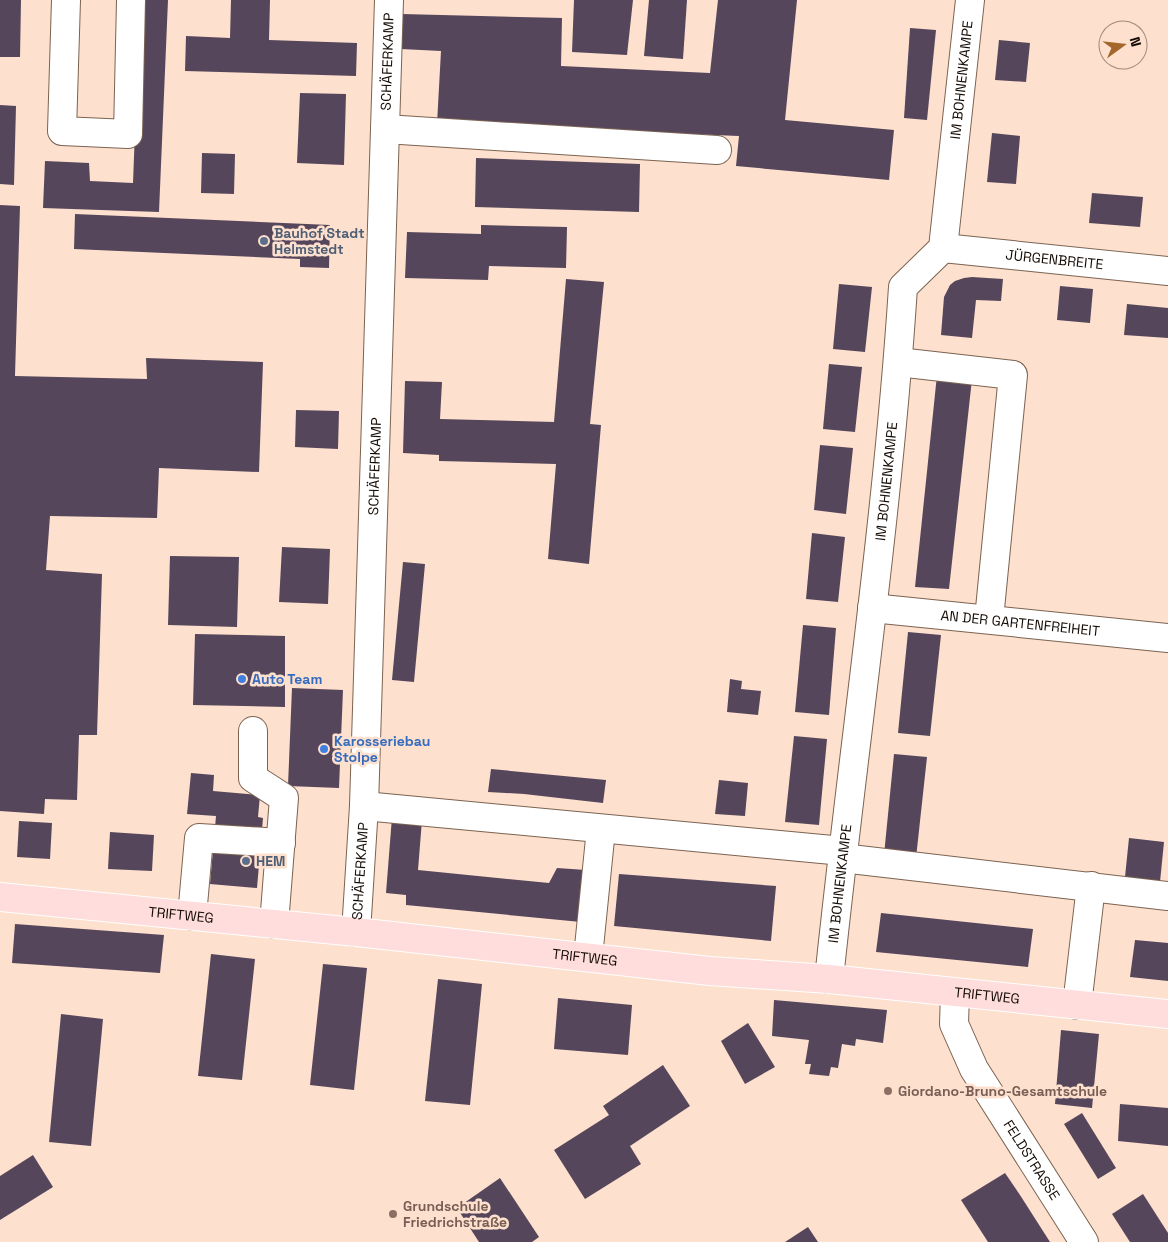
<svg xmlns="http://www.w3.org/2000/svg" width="1168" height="1242" font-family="'Space Grotesk',sans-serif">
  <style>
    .building { fill: #56465c }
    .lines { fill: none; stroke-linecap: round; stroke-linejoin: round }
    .minor-casing { stroke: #7b6352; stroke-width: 30 }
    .major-casing { stroke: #fff; stroke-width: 30 }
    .minor { stroke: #fff; stroke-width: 28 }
    .major { stroke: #fedddc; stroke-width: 28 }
    .service-dot { fill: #5c6f8a; stroke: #fde0cd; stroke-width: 2 }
    .shop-dot { fill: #3f7fe0; stroke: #fde0cd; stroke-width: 2 }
    .education-dot { fill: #8d6e63; stroke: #fde0cd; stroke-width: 2 }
    .labels { text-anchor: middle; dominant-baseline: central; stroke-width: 5; stroke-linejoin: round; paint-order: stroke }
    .street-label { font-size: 14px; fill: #140b05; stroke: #fde0cd }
    .service-label { font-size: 14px; font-weight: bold; fill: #4e5e75; stroke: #fde0cd; text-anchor: start }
    .shop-label { font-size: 14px; font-weight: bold; fill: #366cbe; stroke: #fde0cd; text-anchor: start }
    .education-label { font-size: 14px; font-weight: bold; fill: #785e54; stroke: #fde0cd; text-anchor: start }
  </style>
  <rect width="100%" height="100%" fill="#fde0cd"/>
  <g class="building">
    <path d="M 0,0 L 21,0 L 20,57 L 0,57 Z"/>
    <path d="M 140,0 L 168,0 L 159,212 L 43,208 L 45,161 L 89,163 L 90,181 L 133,183 Z"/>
    <path d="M 231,0 L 270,0 L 269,40 L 357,43 L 356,76 L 185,71 L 186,36 L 230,38 Z"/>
    <path d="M 574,0 L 633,0 L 627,55 L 572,52 Z"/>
    <path d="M 649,0 L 687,0 L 683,59 L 644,56 Z"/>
    <path d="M 718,0 L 797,0 L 785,120 L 894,130 L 889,180 L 736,166 L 739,136 L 437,124 L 441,51 L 401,49 L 402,14 L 562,18 L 561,66 L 710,73 Z"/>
    <path d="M 910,28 L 936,30 L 927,120 L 904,118 Z"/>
    <path d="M 999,40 L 1030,43 L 1026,82 L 995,80 Z"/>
    <path d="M 300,93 L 346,94 L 344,165 L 297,163 Z"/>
    <path d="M 0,105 L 16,106 L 14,185 L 0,184 Z"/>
    <path d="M 992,133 L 1020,136 L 1016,184 L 987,182 Z"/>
    <path d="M 202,153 L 235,154 L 234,194 L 201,193 Z"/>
    <path d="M 476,158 L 640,164 L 639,212 L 475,207 Z"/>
    <path d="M 1092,193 L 1143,197 L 1140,227 L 1089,223 Z"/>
    <path d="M 0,205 L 20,206 L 15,376 L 147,379 L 146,358 L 263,362 L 259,472 L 159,468 L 157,518 L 50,516 L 46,570 L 102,574 L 97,735 L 79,735 L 77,800 L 45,799 L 44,814 L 0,811 Z"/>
    <path d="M 75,214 L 330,225 L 329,268 L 300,267 L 300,259 L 74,249 Z"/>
    <path d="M 481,225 L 567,227 L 566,268 L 489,266 L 488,280 L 405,278 L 407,232 L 481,234 Z"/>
    <path d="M 972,277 L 1003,279 L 1001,301 L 976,300 L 972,338 L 941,335 L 944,297 L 950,285 L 955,281 L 964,278 Z"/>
    <path d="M 566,279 L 604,282 L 590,424 L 601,425 L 589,564 L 548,559 L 556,464 L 439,461 L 439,455 L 403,453 L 405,381 L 442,382 L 440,419 L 554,422 Z"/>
    <path d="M 839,284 L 872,287 L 865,352 L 833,349 Z"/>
    <path d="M 1060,286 L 1093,289 L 1090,323 L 1057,320 Z"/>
    <path d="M 1127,304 L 1168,308 L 1168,338 L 1124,335 Z"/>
    <path d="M 829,364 L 862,367 L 855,432 L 823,429 Z"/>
    <path d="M 937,375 L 972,379 L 949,589 L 915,587 Z"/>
    <path d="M 296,410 L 339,411 L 338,449 L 295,447 Z"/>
    <path d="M 820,445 L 853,448 L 846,514 L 814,510 Z"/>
    <path d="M 812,533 L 845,537 L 838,602 L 806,599 Z"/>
    <path d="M 282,547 L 330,549 L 328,604 L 279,602 Z"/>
    <path d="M 170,556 L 239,557 L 237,627 L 168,625 Z"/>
    <path d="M 403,562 L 425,564 L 414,682 L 392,680 Z"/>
    <path d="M 803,625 L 836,628 L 829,715 L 795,712 Z"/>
    <path d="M 908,632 L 941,635 L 930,736 L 898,733 Z"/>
    <path d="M 195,634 L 285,636 L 285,707 L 193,705 Z"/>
    <path d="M 730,679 L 742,681 L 741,689 L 761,691 L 758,715 L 727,712 Z"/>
    <path d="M 292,688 L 343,690 L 339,788 L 288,786 Z"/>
    <path d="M 794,736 L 827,739 L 819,825 L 785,822 Z"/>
    <path d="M 894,754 L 927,757 L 916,858 L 884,855 Z"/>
    <path d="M 491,769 L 606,780 L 603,803 L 524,794 L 488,792 Z"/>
    <path d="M 191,773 L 214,775 L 213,791 L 260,795 L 258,817 L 263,818 L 257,888 L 210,884 L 216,816 L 187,814 Z"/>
    <path d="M 719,780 L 748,783 L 745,816 L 715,814 Z"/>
    <path d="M 392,817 L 422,820 L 418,870 L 549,883 L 557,868 L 586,870 L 581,922 L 406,905 L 406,895 L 386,893 Z"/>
    <path d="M 19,821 L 52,823 L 50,859 L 17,857 Z"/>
    <path d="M 110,832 L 154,835 L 152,871 L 108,869 Z"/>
    <path d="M 1129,838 L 1164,842 L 1160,882 L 1125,877 Z"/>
    <path d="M 619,874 L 776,886 L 771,941 L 614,926 Z"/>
    <path d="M 881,913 L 1033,929 L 1028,967 L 876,952 Z"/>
    <path d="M 15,924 L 164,935 L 160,973 L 12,963 Z"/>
    <path d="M 1135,940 L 1168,943 L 1168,981 L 1130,977 Z"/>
    <path d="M 211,954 L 255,959 L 242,1080 L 198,1076 Z"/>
    <path d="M 323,964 L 367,968 L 354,1090 L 310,1085 Z"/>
    <path d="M 438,979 L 482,984 L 470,1105 L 425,1101 Z"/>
    <path d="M 558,998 L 632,1005 L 628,1055 L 554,1049 Z"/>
    <path d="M 774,1000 L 887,1010 L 883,1043 L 856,1039 L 855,1046 L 842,1044 L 838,1068 L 831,1067 L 829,1076 L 809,1074 L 811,1064 L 805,1064 L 809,1040 L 772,1036 Z"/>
    <path d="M 61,1014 L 103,1019 L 91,1146 L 49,1142 Z"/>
    <path d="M 748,1023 L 775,1067 L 745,1084 L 721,1041 Z"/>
    <path d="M 1061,1030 L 1099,1034 L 1092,1108 L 1055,1104 Z"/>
    <path d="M 663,1065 L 690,1106 L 630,1146 L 641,1164 L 585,1199 L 554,1150 L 609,1115 L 603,1106 Z"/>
    <path d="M 1120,1104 L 1168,1108 L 1168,1146 L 1118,1141 Z"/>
    <path d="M 1082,1113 L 1116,1168 L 1098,1179 L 1064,1124 Z"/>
    <path d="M 33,1155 L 53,1187 L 0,1220 L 0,1176 Z"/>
    <path d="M 1005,1173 L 1020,1195 L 1050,1242 L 988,1242 L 961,1200 Z"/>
    <path d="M 500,1178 L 539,1237 L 532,1242 L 479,1242 L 457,1208 Z"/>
    <path d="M 1143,1194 L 1168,1233 L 1168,1242 L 1130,1242 L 1112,1214 Z"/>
    <path d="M 808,1227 L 818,1242 L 785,1242 Z"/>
  </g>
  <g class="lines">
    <g class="minor-casing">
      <g id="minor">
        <path d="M 66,0 L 62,131 L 128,134 L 131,0"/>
        <path d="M 385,129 L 717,150"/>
        <path id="s1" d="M 943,248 L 1168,271"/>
        <path d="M 898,362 L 1013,375 L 989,619"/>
        <path id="s2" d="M 872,608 L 1168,638"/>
        <path d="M 253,731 L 253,778 L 284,798 L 274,924"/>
        <path d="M 364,806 L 843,851"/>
        <path d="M 842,858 L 1168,896"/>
        <path d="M 192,916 L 199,838 L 281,843"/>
        <path id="s3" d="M 356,932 L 364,806 L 389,0"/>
        <path d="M 588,957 L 601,829"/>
        <path id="s4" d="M 829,979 C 853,748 888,518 903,287 L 943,248 L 970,0"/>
        <path id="s5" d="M 955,993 L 954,1024 L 974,1069 L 1084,1242"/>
        <path d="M 1077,1005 L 1091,886"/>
      </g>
    </g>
    <g class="major-casing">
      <g id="major">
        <path id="s6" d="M 0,897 L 356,932 L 710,971 L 829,979 L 1168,1014"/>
      </g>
    </g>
    <use href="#minor" class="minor"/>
    <use href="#major" class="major"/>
  </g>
  <g class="service-dot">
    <circle cx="264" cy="241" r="5"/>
    <circle cx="246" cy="861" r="5"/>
  </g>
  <g class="shop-dot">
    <circle cx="242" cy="679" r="5"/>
    <circle cx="324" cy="749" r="5"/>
  </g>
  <g class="education-dot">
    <circle cx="888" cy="1091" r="5"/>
    <circle cx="393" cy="1214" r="5"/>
  </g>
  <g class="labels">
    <g class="street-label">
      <text stroke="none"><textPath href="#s3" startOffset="871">SCHÄFERKAMP</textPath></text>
      <text stroke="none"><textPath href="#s4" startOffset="921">IM BOHNENKAMPE</textPath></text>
      <text stroke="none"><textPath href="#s1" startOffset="112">JÜRGENBREITE</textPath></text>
      <text stroke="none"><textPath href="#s3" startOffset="466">SCHÄFERKAMP</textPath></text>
      <text stroke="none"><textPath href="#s4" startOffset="501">IM BOHNENKAMPE</textPath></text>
      <text stroke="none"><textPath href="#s2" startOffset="149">AN DER GARTENFREIHEIT</textPath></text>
      <text stroke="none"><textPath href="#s3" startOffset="61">SCHÄFERKAMP</textPath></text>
      <text stroke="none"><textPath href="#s4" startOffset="96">IM BOHNENKAMPE</textPath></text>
      <text stroke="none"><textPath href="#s6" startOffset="182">TRIFTWEG</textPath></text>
      <text stroke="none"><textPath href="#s6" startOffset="588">TRIFTWEG</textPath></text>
      <text stroke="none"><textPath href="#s6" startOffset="992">TRIFTWEG</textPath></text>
      <text stroke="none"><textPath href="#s5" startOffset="188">FELDSTRASSE</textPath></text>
    </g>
    <g class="service-label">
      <text x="274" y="233">Bauhof Stadt<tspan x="274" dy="16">Helmstedt</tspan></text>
      <text x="256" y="861">HEM</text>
    </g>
    <g class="shop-label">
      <text x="252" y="679">Auto Team</text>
      <text x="334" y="741">Karosseriebau<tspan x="334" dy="16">Stolpe</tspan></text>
    </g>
    <g class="education-label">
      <text x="898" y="1091">Giordano-Bruno-Gesamtschule</text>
      <text x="403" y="1206">Grundschule<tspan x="403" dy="16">Friedrichstraße</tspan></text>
    </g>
  </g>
  <g transform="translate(1123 45) rotate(75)"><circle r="24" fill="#fde0cd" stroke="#a08b7d"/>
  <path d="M0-4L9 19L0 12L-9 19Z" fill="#a4672b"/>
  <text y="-8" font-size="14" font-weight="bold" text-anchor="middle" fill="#140b05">N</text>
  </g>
</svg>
